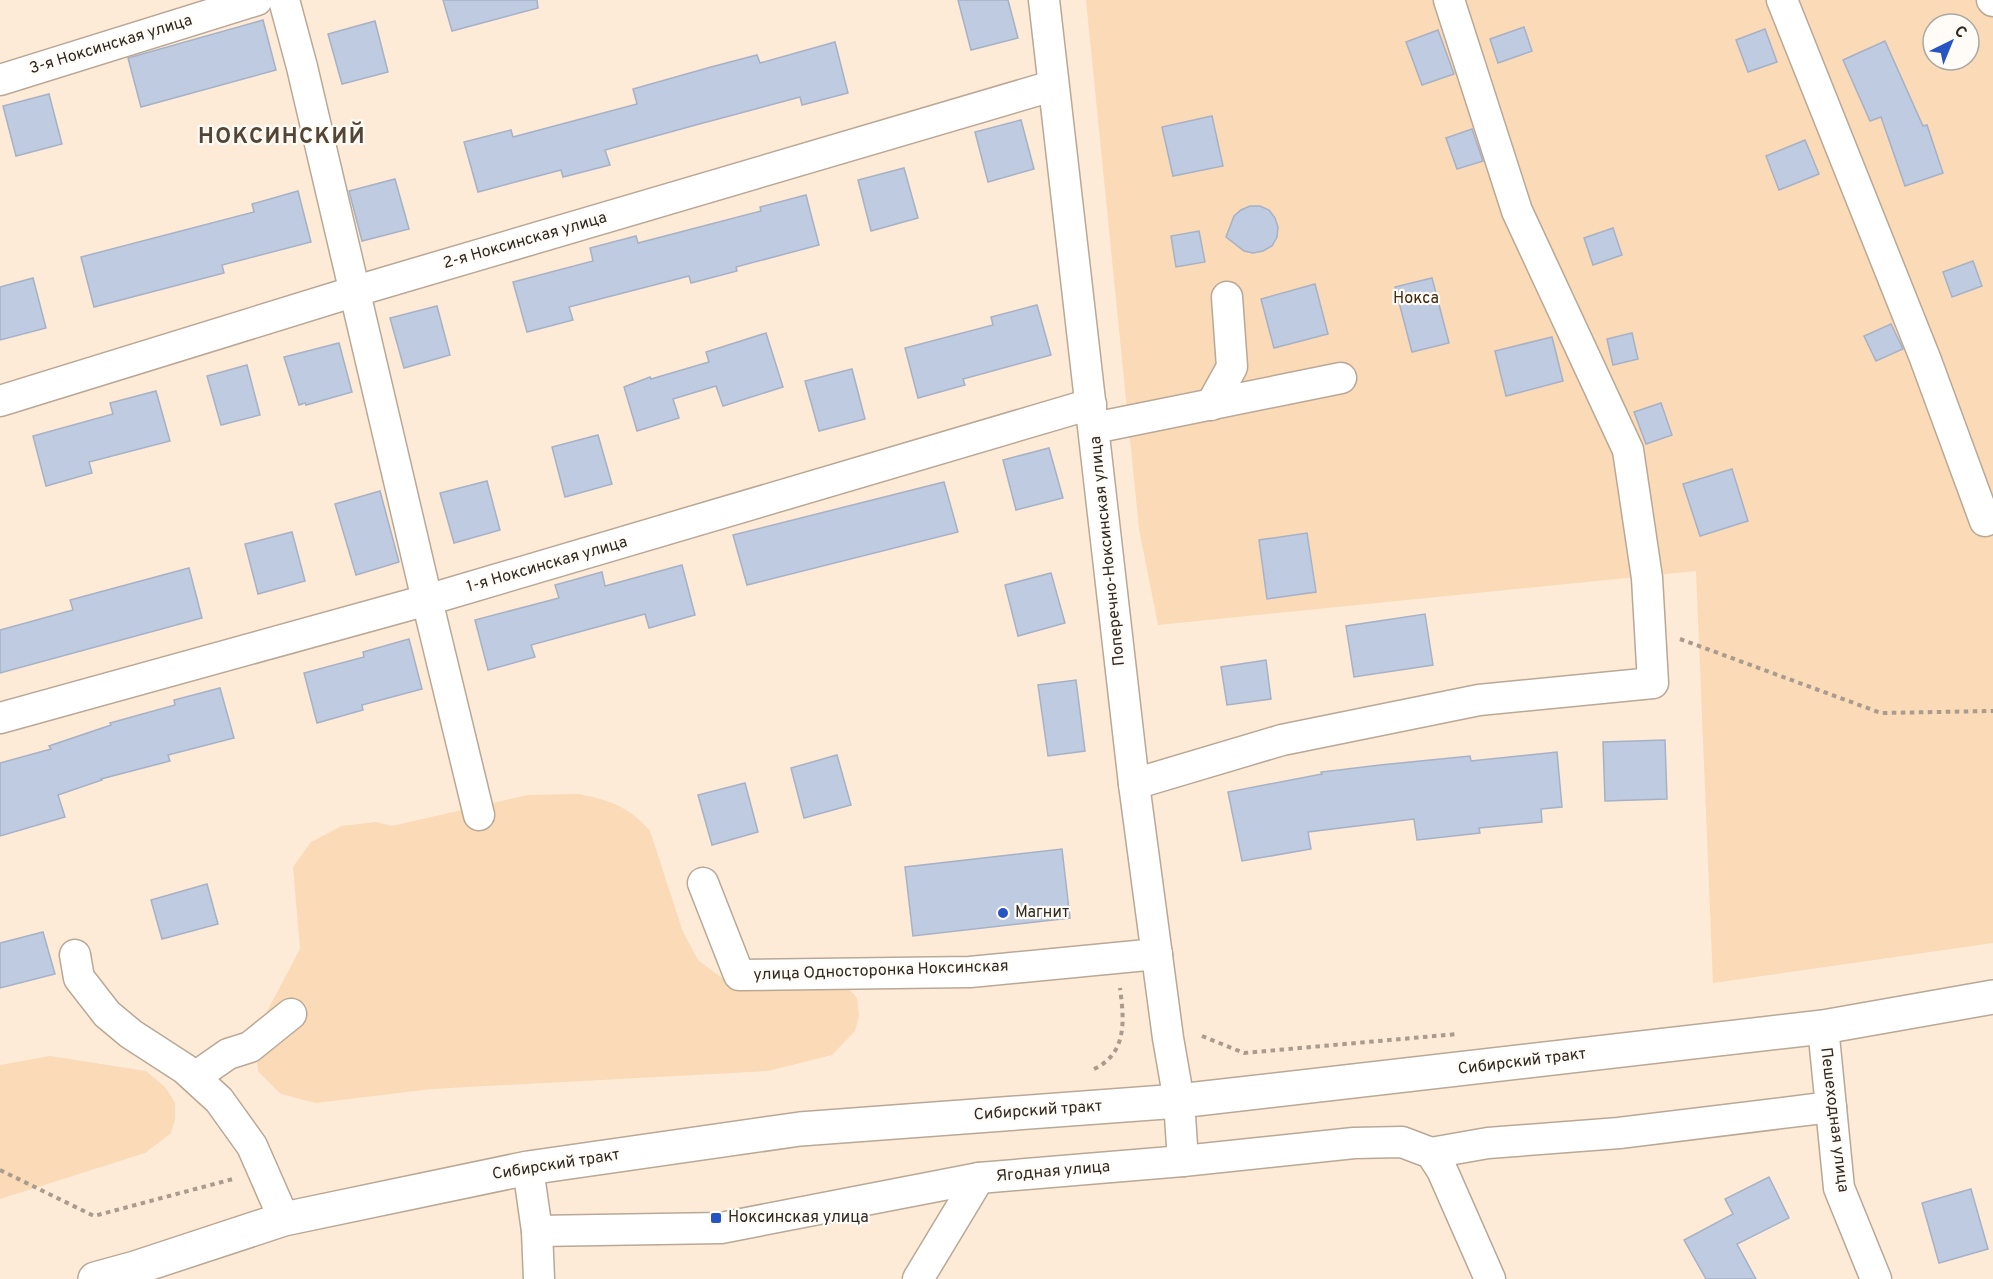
<svg xmlns="http://www.w3.org/2000/svg" width="1993" height="1279" font-family="Overpass,sans-serif">
  <style>
    .green { fill: #fadab7; fill-rule: evenodd }
    .building { fill: #bfcbe0; stroke: #a6b1c6; stroke-width: 1.5 }
    .lines { fill: none; stroke-linecap: round; stroke-linejoin: round }
    .minor-casing { stroke: #b9a896; stroke-width: 33 }
    .major-casing { stroke: #b9a896; stroke-width: 36 }
    .path { stroke: #a99b8d; stroke-width: 4; stroke-dasharray: 4.5 4.5; stroke-linecap: butt }
    .minor { stroke: #fff; stroke-width: 30 }
    .major { stroke: #fff; stroke-width: 33 }
    .poi-dot { fill: #2655c3; stroke: #fffbf7; stroke-width: 2 }
    .labels { text-anchor: middle; dominant-baseline: central; stroke-width: 4.5; stroke-linejoin: round; paint-order: stroke }
    .street-label { font-size: 16px; fill: #302922; stroke: #fffbf7 }
    .park-label { font-size: 16px; fill: #3c270c; stroke: #fffbf7 }
    .poi-label { font-size: 16px; fill: #302922; stroke: #fffbf7; text-anchor: start }
    .district-label { font-size: 22px; font-weight: bold; letter-spacing: 1.5px; fill: #534535; stroke: #fffbf7 }
  </style>
  <rect width="100%" height="100%" fill="#fdebd8"/>
  <g class="green">
    <path d="M 1086,0 L 1993,0 L 1993,943 L 1713,983 L 1696,571 L 1158,625 L 1139,529 ZM 1933,24 L 1969,24 L 1969,60 L 1933,60 Z"/>
    <path d="M 579,794 C 609,800 630,807 650,831 L 683,932 L 698,960 L 726,981 L 836,974 L 857,998 L 859,1015 L 855,1031 L 832,1055 L 768,1071 L 431,1089 L 316,1103 L 281,1094 L 258,1071 L 254,1036 L 300,949 L 293,867 L 311,842 L 342,826 L 376,822 L 392,826 L 528,795 Z"/>
    <path d="M 50,1056 L 146,1071 L 166,1088 L 175,1103 L 175,1119 L 171,1133 L 145,1153 L 0,1199 L 0,1065 Z"/>
  </g>
  <g class="building">
    <path d="M 443,0 L 537,0 L 538,8 L 452,31 Z"/>
    <path d="M 958,0 L 1008,0 L 1018,38 L 971,50 Z"/>
    <path d="M 263,20 L 276,70 L 141,107 L 128,58 Z"/>
    <path d="M 375,21 L 388,72 L 342,84 L 328,34 Z"/>
    <path d="M 1524,27 L 1532,51 L 1498,63 L 1490,39 Z"/>
    <path d="M 1765,29 L 1777,62 L 1748,72 L 1736,40 Z"/>
    <path d="M 1438,30 L 1454,74 L 1422,85 L 1406,42 Z"/>
    <path d="M 1885,41 L 1923,126 L 1927,125 L 1943,173 L 1905,186 L 1881,117 L 1870,121 L 1843,60 Z"/>
    <path d="M 835,42 L 848,93 L 802,105 L 800,97 L 692,126 L 605,150 L 610,165 L 563,177 L 561,170 L 478,192 L 464,142 L 511,130 L 513,137 L 637,104 L 633,89 L 711,67 L 757,55 L 760,63 Z"/>
    <path d="M 49,94 L 62,144 L 16,156 L 3,106 Z"/>
    <path d="M 1212,116 L 1223,166 L 1173,176 L 1162,127 Z"/>
    <path d="M 1021,120 L 1034,169 L 988,182 L 975,132 Z"/>
    <path d="M 1472,129 L 1483,161 L 1457,169 L 1446,138 Z"/>
    <path d="M 1805,140 L 1819,174 L 1779,190 L 1766,156 Z"/>
    <path d="M 904,168 L 918,218 L 871,231 L 858,180 Z"/>
    <path d="M 395,179 L 409,229 L 362,241 L 349,191 Z"/>
    <path d="M 298,191 L 311,242 L 222,265 L 224,273 L 94,307 L 81,257 L 254,212 L 252,204 Z"/>
    <path d="M 806,195 L 819,245 L 736,267 L 737,271 L 691,283 L 689,276 L 569,307 L 573,320 L 527,332 L 513,282 L 593,261 L 590,248 L 636,236 L 638,243 L 761,211 L 760,207 Z"/>
    <path d="M 1250,206 L 1260,206 L 1269,210 L 1275,218 L 1278,227 L 1277,237 L 1272,246 L 1263,251 L 1253,253 L 1244,251 L 1226,237 L 1234,216 L 1241,210 Z"/>
    <path d="M 1613,228 L 1622,255 L 1593,265 L 1584,238 Z"/>
    <path d="M 1199,231 L 1205,262 L 1176,267 L 1171,236 Z"/>
    <path d="M 1973,261 L 1982,286 L 1952,297 L 1943,272 Z"/>
    <path d="M 33,278 L 46,328 L 0,340 L 0,287 Z"/>
    <path d="M 1432,278 L 1449,343 L 1412,352 L 1395,287 Z"/>
    <path d="M 1315,284 L 1328,334 L 1274,348 L 1261,299 Z"/>
    <path d="M 1037,305 L 1051,355 L 963,379 L 965,385 L 918,398 L 905,348 L 993,325 L 991,317 Z"/>
    <path d="M 437,306 L 450,355 L 404,368 L 390,318 Z"/>
    <path d="M 1891,324 L 1903,349 L 1876,361 L 1864,336 Z"/>
    <path d="M 766,333 L 783,387 L 723,406 L 716,386 L 673,399 L 679,418 L 637,431 L 624,387 L 650,377 L 651,379 L 709,362 L 706,352 Z"/>
    <path d="M 1632,333 L 1638,359 L 1613,365 L 1607,339 Z"/>
    <path d="M 1552,337 L 1563,381 L 1506,396 L 1495,351 Z"/>
    <path d="M 339,343 L 352,392 L 306,405 L 305,403 L 299,405 L 284,357 Z"/>
    <path d="M 247,365 L 260,415 L 221,425 L 207,376 Z"/>
    <path d="M 852,369 L 865,419 L 819,431 L 805,381 Z"/>
    <path d="M 156,391 L 170,441 L 89,462 L 92,473 L 46,486 L 33,436 L 113,414 L 110,403 Z"/>
    <path d="M 1661,403 L 1672,435 L 1646,444 L 1634,412 Z"/>
    <path d="M 598,435 L 612,484 L 565,497 L 552,447 Z"/>
    <path d="M 1049,448 L 1063,498 L 1016,510 L 1003,460 Z"/>
    <path d="M 1732,469 L 1748,521 L 1700,536 L 1683,484 Z"/>
    <path d="M 487,481 L 500,530 L 454,543 L 440,493 Z"/>
    <path d="M 944,482 L 958,532 L 747,585 L 733,535 Z"/>
    <path d="M 380,491 L 399,562 L 356,575 L 335,504 Z"/>
    <path d="M 292,532 L 305,581 L 258,594 L 245,544 Z"/>
    <path d="M 1307,533 L 1316,592 L 1267,599 L 1259,540 Z"/>
    <path d="M 682,565 L 695,615 L 649,628 L 645,614 L 531,645 L 535,657 L 488,670 L 475,620 L 559,598 L 555,585 L 602,572 L 605,586 Z"/>
    <path d="M 189,568 L 202,618 L 0,673 L 0,630 L 73,610 L 70,600 Z"/>
    <path d="M 1051,573 L 1065,623 L 1018,636 L 1005,585 Z"/>
    <path d="M 1425,614 L 1433,665 L 1354,677 L 1346,626 Z"/>
    <path d="M 409,639 L 422,689 L 362,705 L 363,710 L 317,723 L 304,673 L 364,657 L 363,652 Z"/>
    <path d="M 1266,660 L 1271,699 L 1227,705 L 1221,667 Z"/>
    <path d="M 1076,680 L 1085,751 L 1048,756 L 1038,685 Z"/>
    <path d="M 220,688 L 234,738 L 168,755 L 170,761 L 101,779 L 102,780 L 58,795 L 65,817 L 0,836 L 0,763 L 51,749 L 49,746 L 111,725 L 110,723 L 175,705 L 174,700 Z"/>
    <path d="M 1665,740 L 1667,799 L 1605,801 L 1603,742 Z"/>
    <path d="M 1557,752 L 1562,807 L 1541,809 L 1542,822 L 1479,828 L 1480,833 L 1417,840 L 1414,819 L 1308,832 L 1311,849 L 1242,861 L 1228,792 L 1322,774 L 1321,772 L 1380,765 L 1470,756 L 1471,761 Z"/>
    <path d="M 837,755 L 851,805 L 804,818 L 791,768 Z"/>
    <path d="M 745,783 L 758,832 L 712,845 L 698,795 Z"/>
    <path d="M 1062,849 L 1070,918 L 913,936 L 905,867 Z"/>
    <path d="M 207,884 L 218,924 L 162,939 L 151,900 Z"/>
    <path d="M 43,932 L 55,974 L 0,988 L 0,943 Z"/>
    <path d="M 1769,1177 L 1789,1218 L 1737,1244 L 1756,1279 L 1706,1279 L 1684,1240 L 1733,1214 L 1725,1199 Z"/>
    <path d="M 1971,1189 L 1988,1249 L 1939,1263 L 1922,1203 Z"/>
  </g>
  <g class="lines">
    <g class="minor-casing">
      <g id="minor">
        <path d="M 284,0 L 302,67 L 427,600 L 479,815"/>
        <path d="M 1044,0 L 1134,784 L 1168,1038 L 1179,1101 L 1183,1161"/>
        <path d="M 1782,0 L 1925,358 L 1985,521"/>
        <path d="M 1992,0 L 1993,1"/>
        <path d="M 0,80 L 257,0"/>
        <path d="M 0,401 L 356,291 L 1052,86"/>
        <path d="M 1211,405 L 1232,367 L 1227,297"/>
        <path d="M 1094,428 L 1341,378"/>
        <path d="M 0,718 L 427,600 L 1091,404"/>
        <path d="M 1134,784 L 1282,740 L 1479,700 L 1653,683 L 1647,578 L 1628,450 L 1517,211 L 1449,0"/>
        <path d="M 703,883 L 739,975 L 970,972 L 1157,954"/>
        <path d="M 75,955 L 79,978 L 107,1014 L 131,1034 L 185,1069 L 219,1100 L 252,1146 L 284,1219"/>
        <path d="M 1823,1027 L 1839,1188 L 1876,1279"/>
        <path d="M 195,1077 L 228,1054 L 250,1047 L 291,1014"/>
        <path d="M 1431,1153 L 1488,1143 L 1619,1133 L 1831,1107"/>
        <path d="M 528,1168 L 537,1231 L 539,1279"/>
        <path d="M 537,1231 L 721,1228 L 979,1178 L 1183,1161 L 1354,1143 L 1402,1142 L 1431,1153 L 1442,1170 L 1490,1279"/>
        <path d="M 918,1279 L 979,1178"/>
      </g>
    </g>
    <g class="major-casing">
      <path id="major" d="M 95,1279 L 135,1268 L 284,1219 L 528,1168 L 800,1129 L 1179,1101 L 1823,1027 L 1993,997"/>
    </g>
    <g class="path">
      <path d="M 1680,639 L 1881,713 L 1993,711"/>
      <path d="M 1202,1036 L 1244,1053 L 1457,1034"/>
      <path d="M 1094,1069 C 1128,1053 1124,1019 1120,988"/>
      <path d="M 0,1170 L 94,1216 L 233,1179"/>
    </g>
    <use href="#minor" class="minor"/>
    <use href="#major" class="major"/>
  </g>
  <g class="poi-dot">
    <circle cx="1003" cy="913" r="6"/>
    <rect x="710" y="1212" width="12" height="12" rx="3"/>
  </g>
  <g class="labels">
    <g class="street-label">
      <text transform="translate(111 45) rotate(-17)">3-я Ноксинская улица</text>
      <text transform="translate(525 241) rotate(-16)">2-я Ноксинская улица</text>
      <text transform="translate(1108 551) rotate(-96)">Поперечно-Ноксинская улица</text>
      <text transform="translate(547 565) rotate(-16)">1-я Ноксинская улица</text>
      <text transform="translate(881 971) rotate(-2)">улица Односторонка Ноксинская</text>
      <text transform="translate(1522 1062) rotate(-7)">Сибирский тракт</text>
      <text transform="translate(1038 1111) rotate(-4)">Сибирский тракт</text>
      <text transform="translate(1834 1120) rotate(83)">Пешеходная улица</text>
      <text transform="translate(556 1165) rotate(-9)">Сибирский тракт</text>
      <text transform="translate(1053 1172) rotate(-5)">Ягодная улица</text>
    </g>
    <g class="park-label">
      <text x="1416" y="299">Нокса</text>
    </g>
    <g class="poi-label">
      <text x="1015" y="913">Магнит</text>
      <text x="728" y="1218">Ноксинская улица</text>
    </g>
    <g class="district-label">
      <text x="282" y="137">НОКСИНСКИЙ</text>
    </g>
  </g>
  <g transform="translate(1951 42) rotate(43)"><circle r="28" fill="#fffbf7" stroke="#aca7a2" stroke-width="1.5"/>
  <path d="M0-4.5L10 22L0 15L-10 22Z" fill="#2655c3"/>
  <text y="-9" font-size="16" font-weight="bold" text-anchor="middle" fill="#302922">С</text>
  </g>
</svg>
